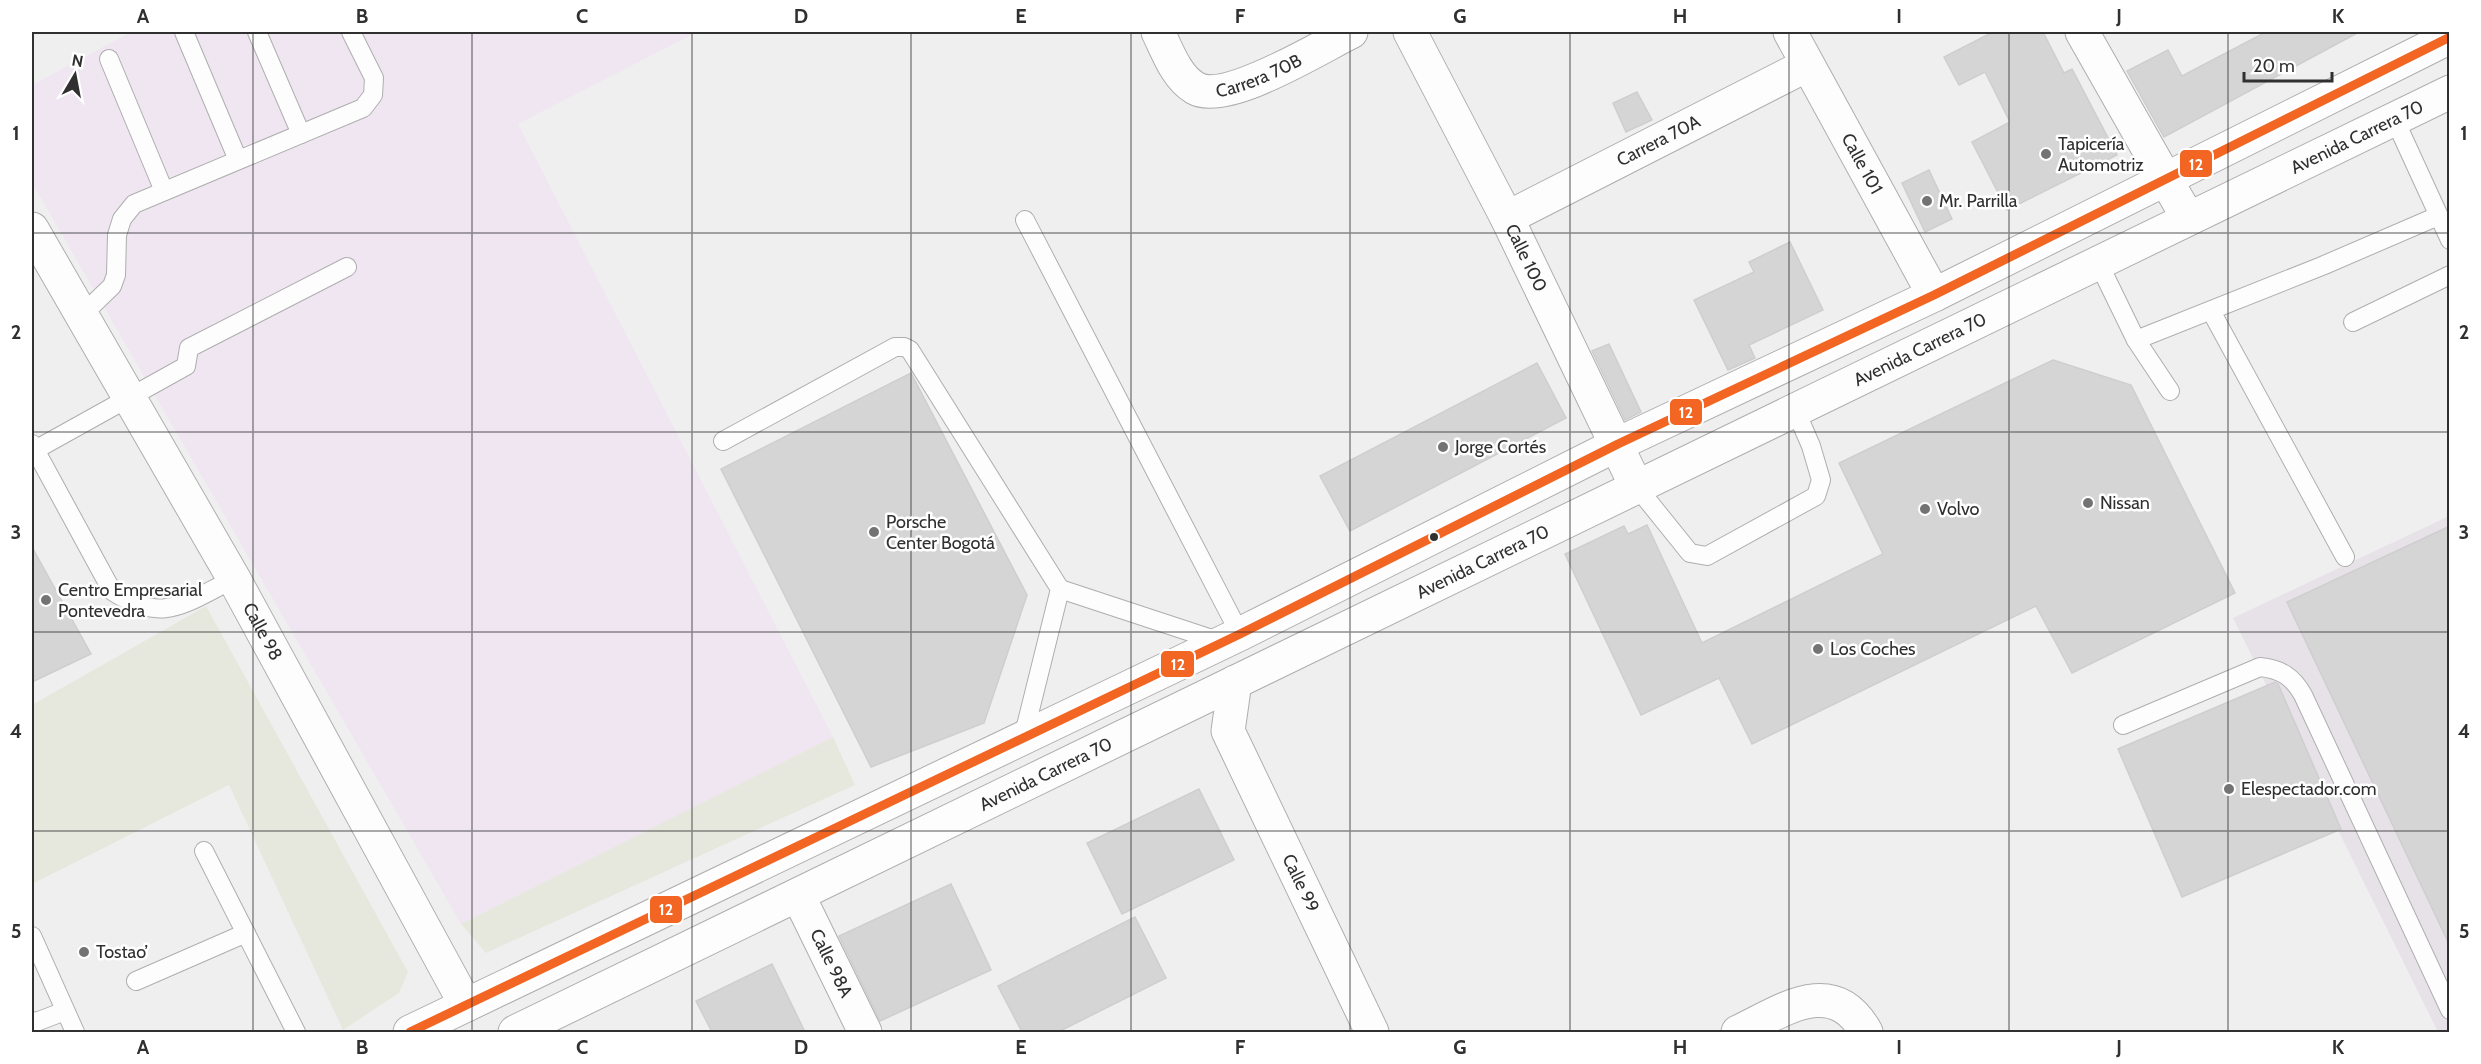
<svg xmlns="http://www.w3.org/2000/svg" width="2481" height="1064" font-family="Cabin,sans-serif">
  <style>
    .built { fill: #e7e2e8 }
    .industrial { fill: #efe6f1 }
    .green { fill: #e6e8dd }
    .building { fill: #d6d5d6; stroke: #cfcecf; stroke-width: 1.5 }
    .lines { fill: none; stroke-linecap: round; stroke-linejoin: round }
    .service-casing { stroke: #afaeaf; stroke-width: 20 }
    .minor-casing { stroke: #afaeaf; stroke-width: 35 }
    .tertiary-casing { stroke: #afaeaf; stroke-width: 35 }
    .service { stroke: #fdfdfd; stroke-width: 18 }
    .minor { stroke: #fdfdfd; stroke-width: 33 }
    .tertiary { stroke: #fdfdfd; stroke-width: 33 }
    .bus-1-casing { stroke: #fff; stroke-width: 14 }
    .bus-1 { stroke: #f26522; stroke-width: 9 }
    .grid { fill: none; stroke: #313031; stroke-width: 1.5; stroke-opacity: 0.55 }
    .poi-dot { fill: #747374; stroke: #fff; stroke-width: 2 }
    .bus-dot { fill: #313031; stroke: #fff; stroke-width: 2 }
    .labels { text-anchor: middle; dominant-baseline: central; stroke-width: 5; stroke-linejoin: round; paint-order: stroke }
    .street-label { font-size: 18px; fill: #313031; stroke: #fff }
    .poi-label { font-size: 18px; fill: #313031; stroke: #fff; text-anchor: start }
    .line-badge { stroke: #fff; stroke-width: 2 }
    .badge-label { font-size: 16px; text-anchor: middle; font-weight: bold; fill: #fff }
    .neatline { fill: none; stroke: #313031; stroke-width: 2 }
    .grid-label { font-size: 20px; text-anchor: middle; font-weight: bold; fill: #313031 }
  </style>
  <rect width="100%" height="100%" fill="#f0eff0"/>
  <path class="built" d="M 2449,516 L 2449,1032 L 2438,1032 L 2233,618 Z"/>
  <path class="industrial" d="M 131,32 L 697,32 L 518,124 L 833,737 L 461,924 L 32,183 L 32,85 Z"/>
  <g class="green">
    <path d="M 206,606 L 408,972 L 399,993 L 343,1030 L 229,785 L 32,884 L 32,705 Z"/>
    <path d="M 833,737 L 855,785 L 486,953 L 461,924 Z"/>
  </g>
  <g class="building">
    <path d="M 1993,32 L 2043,32 L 2064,73 L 2072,69 L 2117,155 L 2007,210 L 1972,142 L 2010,122 L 1985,72 L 1959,85 L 1944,57 Z"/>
    <path d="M 2266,32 L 2359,32 L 2164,137 L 2127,71 L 2168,50 L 2182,76 Z"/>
    <path d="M 1637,92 L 1652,120 L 1626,132 L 1613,103 Z"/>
    <path d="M 1929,170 L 1952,219 L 1925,232 L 1902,183 Z"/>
    <path d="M 1790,242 L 1823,310 L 1749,345 L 1755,358 L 1728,370 L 1694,300 L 1754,272 L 1749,262 Z"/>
    <path d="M 1609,344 L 1641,412 L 1625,420 L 1592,351 Z"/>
    <path d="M 2053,360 L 2131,385 L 2235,593 L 2072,673 L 2036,606 L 1752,744 L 1719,678 L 1641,715 L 1565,554 L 1624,526 L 1628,534 L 1647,525 L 1702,643 L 1883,554 L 1839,463 Z"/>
    <path d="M 1537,363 L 1566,418 L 1350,531 L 1320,476 Z"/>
    <path d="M 911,373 L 1027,595 L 984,723 L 871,767 L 721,469 Z"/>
    <path d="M 2450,526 L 2450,946 L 2287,602 Z"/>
    <path d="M 32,547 L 91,654 L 32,682 Z"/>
    <path d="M 2275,682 L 2278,684 L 2341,829 L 2182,897 L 2118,749 Z"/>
    <path d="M 1199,789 L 1234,860 L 1122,914 L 1087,843 Z"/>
    <path d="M 951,884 L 991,970 L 880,1021 L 839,936 Z"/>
    <path d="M 1135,917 L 1166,978 L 1058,1032 L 1022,1032 L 998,986 Z"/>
    <path d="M 772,964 L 805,1032 L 712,1032 L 696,1001 Z"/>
  </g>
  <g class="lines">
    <g class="service-casing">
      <g id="service">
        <path d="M 184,32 L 238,160"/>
        <path d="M 257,32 L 301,134"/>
        <path d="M 109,59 L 164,191"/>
        <path d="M 2394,118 L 2450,240"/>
        <path d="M 1025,220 L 1240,634"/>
        <path d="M 2098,262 L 2136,340 L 2170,391"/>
        <path d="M 2211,311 L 2345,557"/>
        <path d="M 82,315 L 112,286 L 116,275 L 117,235 L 122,219 L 134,204 L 363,108 L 373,95 L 374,78 L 351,32"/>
        <path d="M 2353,322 L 2450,275"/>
        <path d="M 2136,340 L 2322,266 L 2438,216"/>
        <path d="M 723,441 L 895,347 L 904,347 L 910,350 L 1060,589 L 1023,738"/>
        <path d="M 32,444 L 112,591 C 164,625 184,603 234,579"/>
        <path d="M 35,450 L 186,366 L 189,348 L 347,267"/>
        <path d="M 1636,486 L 1690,553 L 1707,556 L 1816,496 L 1821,480 L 1811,446 L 1795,409"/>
        <path d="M 1060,589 L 1221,642"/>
        <path d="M 2123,725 L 2260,667 C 2281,669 2293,677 2303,695 L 2450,1010"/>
        <path d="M 204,851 L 296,1032"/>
        <path d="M 32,936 L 75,1032"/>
        <path d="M 136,981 L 246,933"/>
        <path d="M 32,1021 L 36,1022 L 65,1011"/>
      </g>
    </g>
    <g class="minor-casing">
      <g id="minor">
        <path id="s1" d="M 1158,32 C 1167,50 1176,77 1195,88 C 1226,106 1320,47 1351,32"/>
        <path id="s2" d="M 1410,32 L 1507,218 L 1636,486"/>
        <path id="s3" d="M 1790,32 L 1934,295"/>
        <path d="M 2166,180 L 2188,218"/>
        <path id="s4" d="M 1507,218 L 1807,65"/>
        <path id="s5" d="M 32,229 L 234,579 L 466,1005"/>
        <path id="s6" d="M 1235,682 L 1228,731 L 1372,1032"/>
        <path d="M 1738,1032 C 1782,1011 1833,973 1866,1032"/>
      </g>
    </g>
    <g class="tertiary-casing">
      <g id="tertiary">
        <path d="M 2082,32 L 2166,180"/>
        <path id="s7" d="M 798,895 L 865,1032"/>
        <path d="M 410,1032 L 1240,634 L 1618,444 L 1934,295 L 2450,37"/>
        <path id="s8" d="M 515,1032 L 2450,92"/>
      </g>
    </g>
    <use href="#service" class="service"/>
    <use href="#minor" class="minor"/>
    <use href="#tertiary" class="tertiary"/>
    <g class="bus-1-casing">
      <path id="bus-1" d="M 410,1032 L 1240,634 L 1618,444 L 1934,295 L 2450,37"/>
    </g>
    <use href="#bus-1" class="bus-1"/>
  </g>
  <path class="grid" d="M 253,32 L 253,1032M 472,32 L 472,1032M 692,32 L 692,1032M 911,32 L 911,1032M 1131,32 L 1131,1032M 1350,32 L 1350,1032M 1570,32 L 1570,1032M 1789,32 L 1789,1032M 2009,32 L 2009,1032M 2228,32 L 2228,1032M 32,233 L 2450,233M 32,432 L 2450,432M 32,632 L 2450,632M 32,831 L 2450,831"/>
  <g class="poi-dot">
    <circle cx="2046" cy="154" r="6"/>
    <circle cx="1927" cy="201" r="6"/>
    <circle cx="1443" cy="447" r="6"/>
    <circle cx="2088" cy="503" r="6"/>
    <circle cx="1925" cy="509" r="6"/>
    <circle cx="874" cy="532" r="6"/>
    <circle cx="46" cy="600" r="6"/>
    <circle cx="1818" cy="649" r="6"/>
    <circle cx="2229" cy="789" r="6"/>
    <circle cx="84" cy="952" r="6"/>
  </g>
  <circle class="bus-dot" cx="1434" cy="537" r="5"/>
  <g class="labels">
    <g class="street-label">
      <text stroke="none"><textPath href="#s1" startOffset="135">Carrera 70B</textPath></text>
      <text stroke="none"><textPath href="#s8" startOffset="2048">Avenida Carrera 70</textPath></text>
      <text stroke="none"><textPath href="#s4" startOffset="170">Carrera 70A</textPath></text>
      <text stroke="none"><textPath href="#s3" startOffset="150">Calle 101</textPath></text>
      <text stroke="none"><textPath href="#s2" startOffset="254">Calle 100</textPath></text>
      <text stroke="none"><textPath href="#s8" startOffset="1562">Avenida Carrera 70</textPath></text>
      <text stroke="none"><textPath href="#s8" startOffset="1076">Avenida Carrera 70</textPath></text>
      <text stroke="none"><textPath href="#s5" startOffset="464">Calle 98</textPath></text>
      <text stroke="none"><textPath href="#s8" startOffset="590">Avenida Carrera 70</textPath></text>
      <text stroke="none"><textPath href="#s6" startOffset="218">Calle 99</textPath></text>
      <text stroke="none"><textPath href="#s7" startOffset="76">Calle 98A</textPath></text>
    </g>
    <g class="poi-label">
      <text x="2058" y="144">Tapicería<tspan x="2058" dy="21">Automotriz</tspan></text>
      <text x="1939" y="201">Mr. Parrilla</text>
      <text x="1455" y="447">Jorge Cortés</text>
      <text x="2100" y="503">Nissan</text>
      <text x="1937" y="509">Volvo</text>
      <text x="886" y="522">Porsche<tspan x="886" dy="21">Center Bogotá</tspan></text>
      <text x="58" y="590">Centro Empresarial<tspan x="58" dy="21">Pontevedra</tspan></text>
      <text x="1830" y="649">Los Coches</text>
      <text x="2241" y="789">Elespectador.com</text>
      <text x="96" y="952">Tostao’</text>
    </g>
  </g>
  <g class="line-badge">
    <rect x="2179" y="149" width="34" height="29" rx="6" fill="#f26522"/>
    <rect x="1669" y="398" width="34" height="28" rx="6" fill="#f26522"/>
    <rect x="1160" y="650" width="35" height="28" rx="6" fill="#f26522"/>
    <rect x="649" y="895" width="34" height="29" rx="6" fill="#f26522"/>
  </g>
  <g class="badge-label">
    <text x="2196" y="170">12</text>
    <text x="1686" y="418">12</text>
    <text x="1178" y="670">12</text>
    <text x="666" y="915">12</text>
  </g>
  <rect width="2481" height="1064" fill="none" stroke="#ffffff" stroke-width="66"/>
  <g transform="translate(75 75) rotate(10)" stroke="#ffffff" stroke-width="4.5" paint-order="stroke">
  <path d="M0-4.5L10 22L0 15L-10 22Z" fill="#313031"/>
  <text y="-9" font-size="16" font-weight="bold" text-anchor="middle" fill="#313031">N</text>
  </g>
  <path d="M2244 72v9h88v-9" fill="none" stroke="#313031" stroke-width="3"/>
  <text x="2253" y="72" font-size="18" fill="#313031" stroke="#ffffff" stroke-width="4.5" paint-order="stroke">20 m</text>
  <rect x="33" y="33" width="2415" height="998" class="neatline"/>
  <g class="grid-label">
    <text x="143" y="23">A</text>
    <text x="362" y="23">B</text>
    <text x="582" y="23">C</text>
    <text x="801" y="23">D</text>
    <text x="1021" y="23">E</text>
    <text x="1240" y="23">F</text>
    <text x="1460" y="23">G</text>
    <text x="1680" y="23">H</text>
    <text x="1899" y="23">I</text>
    <text x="2119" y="23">J</text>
    <text x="2338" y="23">K</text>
    <text x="16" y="140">1</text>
    <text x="2464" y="140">1</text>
    <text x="16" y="339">2</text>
    <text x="2464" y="339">2</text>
    <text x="16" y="539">3</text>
    <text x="2464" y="539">3</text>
    <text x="16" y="738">4</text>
    <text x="2464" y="738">4</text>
    <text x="16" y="938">5</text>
    <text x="2464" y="938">5</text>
    <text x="143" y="1054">A</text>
    <text x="362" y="1054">B</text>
    <text x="582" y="1054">C</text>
    <text x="801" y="1054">D</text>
    <text x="1021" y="1054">E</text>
    <text x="1240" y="1054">F</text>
    <text x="1460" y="1054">G</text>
    <text x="1680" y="1054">H</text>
    <text x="1899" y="1054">I</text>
    <text x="2119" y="1054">J</text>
    <text x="2338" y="1054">K</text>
  </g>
</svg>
